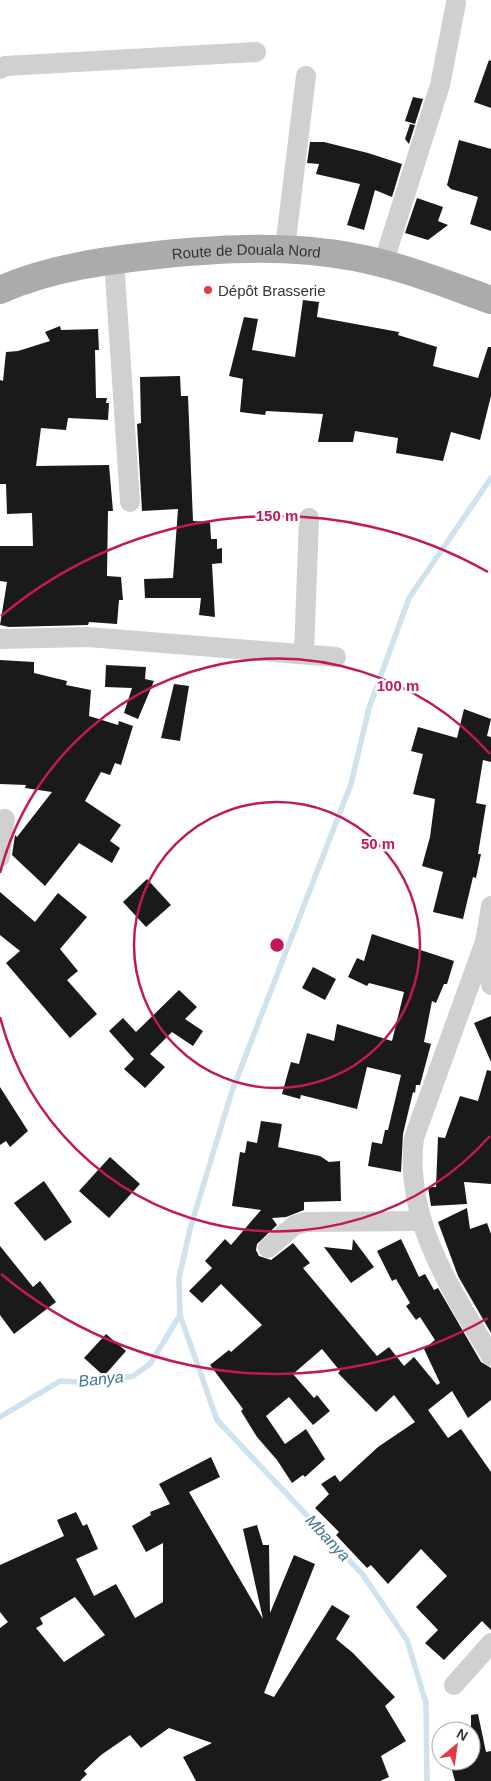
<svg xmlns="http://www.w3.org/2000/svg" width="491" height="1781" font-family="Arial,sans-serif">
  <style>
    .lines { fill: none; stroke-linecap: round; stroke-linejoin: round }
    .stream { stroke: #cfe2ee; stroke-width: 5.5 }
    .building { fill: #1a1a1a; fill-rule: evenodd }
    .street { stroke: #d0d0d0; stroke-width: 20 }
    .primary { stroke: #ababab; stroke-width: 28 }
    .ring { fill: none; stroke: #c2185b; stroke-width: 2.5 }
    .poi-dot { fill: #e63946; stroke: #fff; stroke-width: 2 }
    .labels { text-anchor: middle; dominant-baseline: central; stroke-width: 5; stroke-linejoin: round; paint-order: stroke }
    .street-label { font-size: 15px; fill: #333; stroke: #fff }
    .poi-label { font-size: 15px; fill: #333; stroke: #fff; text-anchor: start }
    .water-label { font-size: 16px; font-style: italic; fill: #3f7597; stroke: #fff }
    .centre { fill: #c2185b; stroke: #fff; stroke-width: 2.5 }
    .ring-label { font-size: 15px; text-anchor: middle; font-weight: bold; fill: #c2185b; stroke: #fff; stroke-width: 5; stroke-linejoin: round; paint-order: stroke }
  </style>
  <rect width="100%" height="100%" fill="#fff"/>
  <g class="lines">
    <g class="stream">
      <path d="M 0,1417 L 60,1381 L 92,1383 L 133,1376 L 150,1364 L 180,1315"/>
      <path d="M 427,1781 L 426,1703 L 407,1640 L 363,1575 L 217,1420 L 180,1315 L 179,1278 L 190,1229 L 232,1091 L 351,784 L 369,708 L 409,598 L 491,478"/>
    </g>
  </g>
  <g class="building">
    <path d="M 489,60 L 491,61 L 491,108 L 474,102 Z"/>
    <path d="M 413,97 L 423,99 L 415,124 L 405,121 Z"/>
    <path d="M 410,124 L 415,125 L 409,144 L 405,139 Z"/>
    <path d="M 459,140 L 491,149 L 491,231 L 470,224 L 478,197 L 451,189 L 447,185 Z"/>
    <path d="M 310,142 L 324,142 L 368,153 L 402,164 L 392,197 L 375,190 L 364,230 L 347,225 L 360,184 L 316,174 L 319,164 L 307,163 Z"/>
    <path d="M 417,198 L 443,207 L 438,221 L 448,225 L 428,240 L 405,233 Z"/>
    <path d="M 303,300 L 319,302 L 317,317 L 399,332 L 398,335 L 437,347 L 433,366 L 478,378 L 488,347 L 491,347 L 491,396 L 480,440 L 451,432 L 443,461 L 396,453 L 398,438 L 355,431 L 353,442 L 318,442 L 323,414 L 266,411 L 265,415 L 240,412 L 243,379 L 229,376 L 244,317 L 258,319 L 252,350 L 295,357 Z"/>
    <path d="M 60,326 L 61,330 L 98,329 L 99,350 L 95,350 L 96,398 L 107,398 L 106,403 L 109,403 L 108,420 L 68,418 L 66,430 L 41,428 L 36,466 L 109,465 L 113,511 L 108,511 L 107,576 L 121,577 L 123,600 L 119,600 L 117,624 L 89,622 L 88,625 L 9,627 L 0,625 L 7,582 L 0,581 L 0,546 L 33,546 L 32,513 L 7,514 L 6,484 L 0,484 L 0,380 L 3,381 L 6,352 L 18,351 L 50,341 L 45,332 Z"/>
    <path d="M 180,376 L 181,396 L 188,396 L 193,521 L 210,522 L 211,539 L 217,539 L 217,549 L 222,548 L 222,563 L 212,564 L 215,617 L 199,615 L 201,598 L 145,598 L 144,579 L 173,578 L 178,509 L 142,511 L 137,424 L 141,423 L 140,377 Z"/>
    <path d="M 0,660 L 34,662 L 34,673 L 67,681 L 66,685 L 91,690 L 89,716 L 118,725 L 119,721 L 133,726 L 121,765 L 115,763 L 110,775 L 101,772 L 85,801 L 121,825 L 110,841 L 120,848 L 112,863 L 79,843 L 45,886 L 12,855 L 15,835 L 17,837 L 52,792 L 25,788 L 26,785 L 0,784 Z"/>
    <path d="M 106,665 L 146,667 L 145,679 L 154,681 L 138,719 L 124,713 L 132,688 L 105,687 Z"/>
    <path d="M 174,684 L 189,686 L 180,741 L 161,738 Z"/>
    <path d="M 464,709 L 491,719 L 487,736 L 491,737 L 491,762 L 483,760 L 476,803 L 486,805 L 478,854 L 481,854 L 476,878 L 473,877 L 463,919 L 433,912 L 443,872 L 422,866 L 430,837 L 435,799 L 413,794 L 423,754 L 411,751 L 418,727 L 457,738 Z"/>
    <path d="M 147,879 L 171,905 L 146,927 L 123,902 Z"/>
    <path d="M 0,892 L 35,922 L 58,893 L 87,917 L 60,949 L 78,971 L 67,980 L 97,1014 L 70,1038 L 6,963 L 20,951 L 0,935 Z"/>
    <path d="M 372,934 L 454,961 L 447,984 L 444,984 L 436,1003 L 432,1001 L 424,1042 L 431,1044 L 420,1085 L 416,1085 L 415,1093 L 413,1092 L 403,1134 L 401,1172 L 368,1166 L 372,1142 L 382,1144 L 385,1130 L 388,1130 L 401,1075 L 367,1067 L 357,1109 L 301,1095 L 300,1099 L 282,1094 L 291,1062 L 299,1064 L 307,1033 L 334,1041 L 337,1024 L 392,1041 L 404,992 L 369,983 L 367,986 L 348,977 L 357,958 L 364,961 Z"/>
    <path d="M 313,967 L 336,979 L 325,1000 L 302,988 Z"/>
    <path d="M 179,990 L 197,1007 L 185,1019 L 203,1031 L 193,1046 L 172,1032 L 150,1054 L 165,1067 L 145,1088 L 124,1069 L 134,1059 L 109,1031 L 123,1018 L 136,1032 Z"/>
    <path d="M 491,1016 L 491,1062 L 474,1023 Z"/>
    <path d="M 487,1070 L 491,1071 L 491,1184 L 464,1182 L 467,1204 L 431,1206 L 428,1187 L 436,1187 L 438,1137 L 445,1138 L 460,1096 L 478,1101 Z"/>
    <path d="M 0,1087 L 28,1131 L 10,1147 L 6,1141 L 0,1145 Z"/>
    <path d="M 261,1121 L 282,1124 L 278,1147 L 320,1156 L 329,1162 L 340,1161 L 341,1201 L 304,1202 L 304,1210 L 286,1217 L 272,1218 L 277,1225 L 257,1244 L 256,1250 L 259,1256 L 271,1260 L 293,1243 L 310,1263 L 303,1268 L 377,1356 L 389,1347 L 404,1366 L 414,1357 L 437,1385 L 440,1383 L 424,1349 L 435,1340 L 420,1317 L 416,1320 L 406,1306 L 410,1303 L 396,1279 L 392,1281 L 377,1251 L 401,1239 L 419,1277 L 425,1274 L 434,1290 L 438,1288 L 481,1362 L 491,1368 L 491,1400 L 468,1418 L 452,1391 L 428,1410 L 448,1438 L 461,1429 L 491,1472 L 491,1630 L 482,1621 L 444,1660 L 425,1643 L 438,1630 L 416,1607 L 447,1576 L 421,1549 L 388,1584 L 371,1565 L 367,1568 L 336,1535 L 339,1532 L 315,1508 L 329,1494 L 321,1484 L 335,1475 L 340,1482 L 378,1447 L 415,1422 L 394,1395 L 376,1412 L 338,1373 L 340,1371 L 322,1349 L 293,1374 L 314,1398 L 317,1395 L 330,1411 L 313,1425 L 289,1397 L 266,1416 L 285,1444 L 306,1429 L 325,1459 L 305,1477 L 303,1475 L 292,1483 L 277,1460 L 257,1437 L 241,1411 L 243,1409 L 210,1365 L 229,1350 L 231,1352 L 262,1325 L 221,1284 L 202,1303 L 189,1291 L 212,1268 L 205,1261 L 225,1239 L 231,1245 L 261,1210 L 232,1206 L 240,1152 L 245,1153 L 247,1141 L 257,1143 Z"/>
    <path d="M 110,1157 L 140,1184 L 109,1218 L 79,1191 Z"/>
    <path d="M 44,1181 L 72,1222 L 45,1241 L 14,1203 Z"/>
    <path d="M 467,1208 L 470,1229 L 487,1223 L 491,1234 L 491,1333 L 458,1276 L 438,1222 Z"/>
    <path d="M 353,1239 L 374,1267 L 351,1283 L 324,1247 L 352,1250 Z"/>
    <path d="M 0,1246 L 33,1287 L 40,1281 L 56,1302 L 14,1334 L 0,1315 Z"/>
    <path d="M 106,1334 L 126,1351 L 104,1376 L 84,1358 Z"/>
    <path d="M 211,1457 L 220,1477 L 189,1492 L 263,1619 L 243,1529 L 257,1525 L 263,1545 L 269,1545 L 270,1613 L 294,1555 L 315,1564 L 264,1693 L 274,1697 L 332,1605 L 350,1616 L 336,1639 L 353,1653 L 395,1697 L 385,1706 L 406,1741 L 381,1756 L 389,1777 L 380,1781 L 196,1781 L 183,1757 L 212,1743 L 169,1728 L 141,1748 L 130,1735 L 101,1755 L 84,1771 L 87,1774 L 80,1781 L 0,1781 L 0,1628 L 8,1622 L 0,1612 L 0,1565 L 64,1536 L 57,1520 L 76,1512 L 83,1526 L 87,1524 L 98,1549 L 76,1559 L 94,1596 L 116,1584 L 135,1618 L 163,1602 L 163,1543 L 146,1552 L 132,1526 L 151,1515 L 150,1512 L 170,1504 L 159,1484 ZM 75,1597 L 105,1635 L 64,1662 L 36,1628 L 43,1624 L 40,1618 Z"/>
    <path d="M 478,1714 L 486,1752 L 491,1751 L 491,1781 L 455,1781 L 451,1766 L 471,1762 L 471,1715 Z"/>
  </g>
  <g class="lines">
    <g class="street">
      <path d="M 0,69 L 5,66 L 256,52"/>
      <path d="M 285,248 L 306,76"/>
      <path d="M 114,259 L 130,502"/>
      <path d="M 383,264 L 440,85 L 456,3"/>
      <path d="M 0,639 L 88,637 L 336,657"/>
      <path d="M 304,653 L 309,518"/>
      <path d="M 0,857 L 5,819"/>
      <path d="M 491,906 L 485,942 L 414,1138 C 404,1220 450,1288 491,1356"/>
      <path d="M 485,945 L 491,985"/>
      <path d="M 268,1248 L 295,1225 L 306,1222 L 422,1221"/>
      <path d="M 454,1685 L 491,1643"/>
    </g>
    <path class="primary" id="s1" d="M 0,290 C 52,267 109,260 166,254 C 229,248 291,245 354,257 C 402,266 446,284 491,300"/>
  </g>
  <g class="ring">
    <circle cx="277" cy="945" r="143"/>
    <path d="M490 1136A286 286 0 0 1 0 1017M0 873A286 286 0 0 1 490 754"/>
    <path d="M488 1318A429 429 0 0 1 1 1274M1 616A429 429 0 0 1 488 572"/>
  </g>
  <circle class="poi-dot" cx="208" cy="290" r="5"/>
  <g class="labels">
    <g class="street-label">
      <text stroke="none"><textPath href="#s1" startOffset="251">Route de Douala Nord</textPath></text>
    </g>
    <g class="poi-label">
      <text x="218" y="290">Dépôt Brasserie</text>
    </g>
    <g class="water-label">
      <text transform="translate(101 1379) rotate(-6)">Banya</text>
      <text transform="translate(328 1538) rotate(47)">Mbanya</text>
    </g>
  </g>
  <circle cx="277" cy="945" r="8" class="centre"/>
  <g class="ring-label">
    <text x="277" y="521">150 m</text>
    <text x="398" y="691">100 m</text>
    <text x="378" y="849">50 m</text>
  </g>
  <g transform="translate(456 1746) rotate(29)"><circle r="24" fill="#ffffff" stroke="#adadad"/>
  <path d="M0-4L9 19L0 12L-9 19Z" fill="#e63946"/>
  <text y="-8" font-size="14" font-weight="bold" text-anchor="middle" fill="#333333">N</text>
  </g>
</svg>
